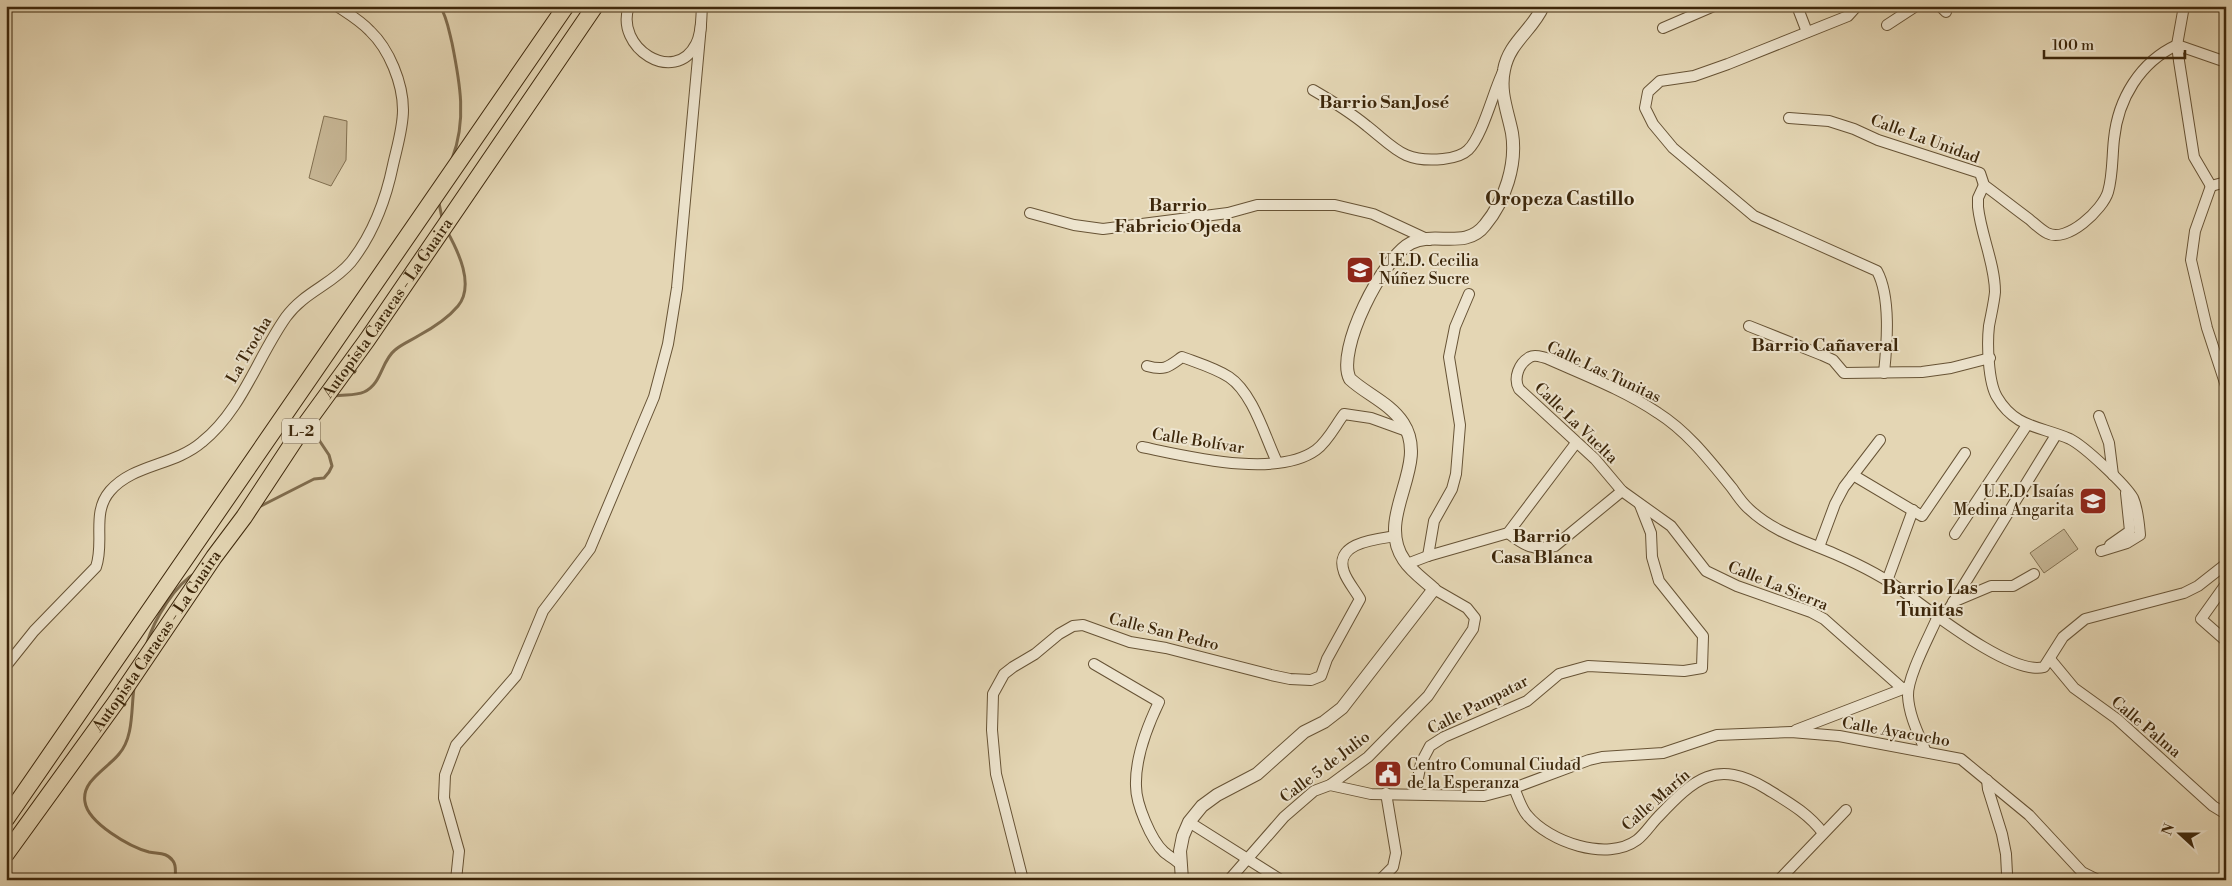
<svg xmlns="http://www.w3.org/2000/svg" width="2232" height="886" font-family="'Libre Bodoni',serif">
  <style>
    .green { fill: #c8b897; stroke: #827051 }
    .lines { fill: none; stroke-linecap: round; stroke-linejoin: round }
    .stream { stroke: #7f6c4e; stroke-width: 3 }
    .minor-casing { stroke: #675335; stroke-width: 12 }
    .tertiary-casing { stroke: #675335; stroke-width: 14 }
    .trunk-casing { stroke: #3d270b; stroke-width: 18 }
    .minor { stroke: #ede4ce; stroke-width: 10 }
    .tertiary { stroke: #ede4ce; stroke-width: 12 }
    .trunk { stroke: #e4d6b4; stroke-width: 16 }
    .labels { text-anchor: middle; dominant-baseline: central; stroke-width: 4; stroke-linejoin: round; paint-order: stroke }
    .shield { fill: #ede4ce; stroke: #726046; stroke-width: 1 }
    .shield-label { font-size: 15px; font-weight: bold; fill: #3d270b }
    .street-label { font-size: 16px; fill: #3d270b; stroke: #ede4ce }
    .poi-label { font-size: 16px; fill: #3d270b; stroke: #ede4ce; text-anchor: start }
    .neighbourhood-label { font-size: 18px; font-weight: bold; fill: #3d270b; stroke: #ede4ce }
    .quarter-label { font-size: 19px; font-weight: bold; fill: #3d270b; stroke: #ede4ce }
  </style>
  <rect width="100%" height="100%" fill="#e4d6b4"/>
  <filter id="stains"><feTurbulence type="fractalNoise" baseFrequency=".004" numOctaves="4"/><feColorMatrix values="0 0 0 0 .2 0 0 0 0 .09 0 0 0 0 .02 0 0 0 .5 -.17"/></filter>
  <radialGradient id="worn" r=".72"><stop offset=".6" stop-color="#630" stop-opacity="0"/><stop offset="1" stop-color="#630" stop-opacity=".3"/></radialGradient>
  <g class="green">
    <path d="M 324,116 L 347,121 L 346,160 L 331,186 L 309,178 Z"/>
    <path d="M 2064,529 L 2078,549 L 2044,573 L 2030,553 Z"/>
  </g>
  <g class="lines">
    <g class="stream">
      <path d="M 440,6 C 447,17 449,31 452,43 C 460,83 467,120 452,159"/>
      <path d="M 439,203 L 442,218"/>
      <path d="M 334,396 C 344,394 355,396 364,392 C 382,384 381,361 395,350 C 402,344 410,341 418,336 C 431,329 448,318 458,306 C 475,285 458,251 447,231"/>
      <path d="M 259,507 L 314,479 L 324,478 L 329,472 L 332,466 L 329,455 L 313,431 L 314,423"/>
      <path d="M 147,643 C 154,620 175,584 197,572"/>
      <path d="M 134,688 C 131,708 134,737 119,754 C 108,768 81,781 85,802 C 88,823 130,847 149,852 C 158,854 167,852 173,861 C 177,866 175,874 175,880"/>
    </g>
    <g class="minor-casing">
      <g id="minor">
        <path d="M 629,6 C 614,48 675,86 696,44 C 702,33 701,19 702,6"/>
        <path d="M 1797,6 L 1807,32"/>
        <path d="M 1857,6 L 1848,16 L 1728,64 L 1694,76 L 1660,81 L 1648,92 L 1645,108 L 1653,124 L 1673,148 L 1754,216 L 1877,271 C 1891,297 1887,344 1884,373"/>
        <path d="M 1940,6 L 1946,12"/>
        <path d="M 2184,6 L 2177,45 L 2179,61 L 2194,157 L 2211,186"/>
        <path d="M 1887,25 L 1916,6"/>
        <path d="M 1663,28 L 1714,6"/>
        <path d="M 2177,45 L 2226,62"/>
        <path d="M 1313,90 C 1332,101 1350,112 1367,126 C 1395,148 1403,163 1443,159 C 1452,158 1462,156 1468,150 C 1482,137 1493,93 1502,74"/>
        <path d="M 1789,118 L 1829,121 L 1854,129 L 1878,140 L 1980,173 L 1984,185 C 1999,196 2014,208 2029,219 C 2035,224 2041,230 2047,233 C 2067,244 2103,209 2108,192 C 2113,175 2112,156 2114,139 C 2118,99 2140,62 2177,45"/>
        <path d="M 1984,185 L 1978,198 L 1978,207 C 1981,235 1995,264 1995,292 C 1994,303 1991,315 1989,326 C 1987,343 1988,382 1997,397 C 2015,428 2040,426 2070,439 C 2084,446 2125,484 2133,498 C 2138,509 2139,524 2140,535 L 2127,543 L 2101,551"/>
        <path d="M 2211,186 L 2195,231 L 2191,260 L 2207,328 L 2226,386"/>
        <path d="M 2211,186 L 2226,182"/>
        <path d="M 1030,213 L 1074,225 L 1103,229 L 1228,213 L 1257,205 L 1335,205 L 1373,214 L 1429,240"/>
        <path d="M 1749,326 L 1822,355 L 1833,360 L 1844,373 L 1922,372 L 1951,368 L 1990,358"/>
        <path d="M 1147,366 C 1165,371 1168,367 1182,357 C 1198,363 1215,368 1229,377 C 1253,393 1265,437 1277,462"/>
        <path d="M 2099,416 L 2109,443 L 2113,475"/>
        <path d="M 1142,447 C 1186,456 1276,479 1316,450 C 1328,441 1335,426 1344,414 L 1371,418 L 1407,431"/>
        <path d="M 1853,475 L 1922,516 L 1965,453"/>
        <path d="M 1508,533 C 1525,546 1533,551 1555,546 L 1622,491"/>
        <path d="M 1955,534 L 2027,425"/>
        <path d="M 2110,545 L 2130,531 L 2126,493"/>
        <path d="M 1819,547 L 1835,504 L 1844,487 L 1880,440"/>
        <path d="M 1428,556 L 1434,521 L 1452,489 L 1456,474 L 1460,425 L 1449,357 L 1455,327 L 1469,294"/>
        <path d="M 1407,564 L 1428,556 L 1508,533 L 1576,443"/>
        <path d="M 1887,581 L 1913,510"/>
        <path d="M 2226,584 L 2201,619 L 2226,641"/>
        <path d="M 1953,602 L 1991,586 L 2013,586 L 2034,574"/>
        <path d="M 1938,616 L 1949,609 L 2056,435"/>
        <path d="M 2050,659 L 2074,688 L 2117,719 L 2213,806 L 2226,814"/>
        <path d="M 1094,664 L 1159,702 C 1147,727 1135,758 1136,786 C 1136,804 1151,840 1164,852 C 1169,856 1175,860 1180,864"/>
        <path d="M 6,666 L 34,631 L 96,567 C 105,542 91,513 110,491 C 133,464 174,466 202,442 C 242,410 257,358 286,317 C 304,292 333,284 351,262 C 373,234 386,199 393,165 C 397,147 403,128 403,110 C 403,83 389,49 370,31 C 361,21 349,14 337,6"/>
        <path d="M 1903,689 L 1824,619 L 1811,612 L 1737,586 L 1706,571 L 1671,526 L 1622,491 L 1595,459 L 1519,389 C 1513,378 1519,363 1530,357 C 1535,354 1541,357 1546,358 C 1584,375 1624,390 1658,413 C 1688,432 1710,461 1732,488 C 1737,495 1742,503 1749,509 C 1773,532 1805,541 1835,554 C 1858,564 1884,577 1904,592 C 1932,612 2012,676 2044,667 L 2063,637 L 2085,619 L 2184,593 L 2198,586 L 2226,564"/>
        <path d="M 1796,730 L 1908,687"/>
        <path d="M 1926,752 C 1919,735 1909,716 1908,696 C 1907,677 1930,635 1938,616"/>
        <path d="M 1987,780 L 1988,789 L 2002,834 L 2006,854 L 2007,874"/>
        <path d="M 1330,785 L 1371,794 L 1484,796 L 1514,788 L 1589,760 L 1602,757 L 1663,753 L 1717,735 L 1791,732 L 1839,736 L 1961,759 L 2029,815 L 2082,872 L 2098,880"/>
        <path d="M 1514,788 C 1518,797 1521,808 1527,815 C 1549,842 1607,862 1637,840 C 1645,834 1651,824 1658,817 C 1694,779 1716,758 1767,789 C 1788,802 1808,813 1823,833"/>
        <path d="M 1415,793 L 1421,763 L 1430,746 L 1444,737 L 1527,701 L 1559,674 L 1588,666 L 1684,671 L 1702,668 L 1703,636 L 1659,581 L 1652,557 L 1651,533 L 1640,505"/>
        <path d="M 1189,822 L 1281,880"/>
        <path d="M 456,880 L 459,851 L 444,798 L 445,775 L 456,745 L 516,676 L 543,611 L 590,549 L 654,397 L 668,344 L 677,288 L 701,25"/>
        <path d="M 1023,880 L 996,774 L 992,730 L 993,694 L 1004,674 L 1013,667 L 1035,654 L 1059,634 L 1073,626 L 1083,625 L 1130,642 L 1166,648 L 1271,675 L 1290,679 L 1311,680 L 1321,676 L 1327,659 L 1360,599 C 1355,590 1347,581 1344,572 C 1333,542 1378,539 1396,536"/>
        <path d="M 1229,880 L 1284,817 L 1314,791 L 1330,785 L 1368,757 L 1428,696 L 1473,629 L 1475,618 L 1467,608 L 1434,589"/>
        <path d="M 1380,880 L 1393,867 L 1396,853 L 1386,793"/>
        <path d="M 1779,880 L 1846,810"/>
      </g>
    </g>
    <g class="tertiary-casing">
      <path id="tertiary" d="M 1182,880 L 1180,851 L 1183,836 L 1189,822 L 1202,806 L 1217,795 L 1257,774 L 1304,732 L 1324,722 L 1342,708 L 1434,589 C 1424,580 1411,571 1404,560 C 1374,516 1431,466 1403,423 C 1390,403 1366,394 1350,379 C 1335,351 1383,257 1411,243 C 1435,231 1466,250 1485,225 C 1505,201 1517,164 1512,133 C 1508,112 1499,92 1504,70 C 1509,42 1533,30 1543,6"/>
    </g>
    <g class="trunk-casing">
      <g id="trunk">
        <path d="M 6,819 L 566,6"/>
        <path id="s1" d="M 6,854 L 116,702 L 214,557 L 244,517 L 300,432 L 367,340 L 595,6"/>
      </g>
    </g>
    <use href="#minor" class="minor"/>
    <use href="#tertiary" class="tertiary"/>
    <use href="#trunk" class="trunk"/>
  </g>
  <defs>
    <g id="school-square" transform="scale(1.4375)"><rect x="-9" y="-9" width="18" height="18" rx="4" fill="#8f2418" stroke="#ede4ce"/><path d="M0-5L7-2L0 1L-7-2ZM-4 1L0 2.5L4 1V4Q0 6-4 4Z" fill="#fff"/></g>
    <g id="civic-square" transform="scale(1.4375)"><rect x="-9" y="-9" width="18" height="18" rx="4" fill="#8f2418" stroke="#ede4ce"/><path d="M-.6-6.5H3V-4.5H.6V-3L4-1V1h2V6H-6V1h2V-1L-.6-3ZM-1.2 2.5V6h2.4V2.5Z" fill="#fff"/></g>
  </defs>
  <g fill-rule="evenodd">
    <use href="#school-square" x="1360" y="270"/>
    <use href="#school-square" x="2093" y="501"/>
    <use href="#civic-square" x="1388" y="774"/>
  </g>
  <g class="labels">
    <rect class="shield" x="282" y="418.5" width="38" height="25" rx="4"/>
    <g class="shield-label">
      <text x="301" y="431">L-2</text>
    </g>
    <g class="street-label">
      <text transform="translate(1925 139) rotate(20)">Calle La Unidad</text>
      <text stroke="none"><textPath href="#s1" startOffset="666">Autopista Caracas - La Guaira</textPath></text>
      <text transform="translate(249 350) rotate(-60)">La Trocha</text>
      <text transform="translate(1604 372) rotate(25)">Calle Las Tunitas</text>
      <text transform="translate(1576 423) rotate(44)">Calle La Vuelta</text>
      <text transform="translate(1198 441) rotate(9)">Calle Bolívar</text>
      <text transform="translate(1778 586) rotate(22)">Calle La Sierra</text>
      <text transform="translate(1164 632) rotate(14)">Calle San Pedro</text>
      <text stroke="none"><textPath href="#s1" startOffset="261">Autopista Caracas - La Guaira</textPath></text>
      <text transform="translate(1478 705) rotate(-27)">Calle Pampatar</text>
      <text transform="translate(2146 727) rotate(40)">Calle Palma</text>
      <text transform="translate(1896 732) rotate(10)">Calle Ayacucho</text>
      <text transform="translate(1325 767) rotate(-37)">Calle 5 de Julio</text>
      <text transform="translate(1656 800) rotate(-41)">Calle Marín</text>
    </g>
    <g class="poi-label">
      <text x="1379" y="261">U.E.D. Cecilia<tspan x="1379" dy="18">Núñez Sucre</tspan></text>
      <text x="2074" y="492" text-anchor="end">U.E.D. Isaías<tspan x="2074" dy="18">Medina Angarita</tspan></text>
      <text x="1407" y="765">Centro Comunal Ciudad<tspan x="1407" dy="18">de la Esperanza</tspan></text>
    </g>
    <g class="neighbourhood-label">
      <text x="1384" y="102">Barrio San José</text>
      <text x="1178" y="205">Barrio<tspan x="1178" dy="21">Fabricio Ojeda</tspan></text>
      <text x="1825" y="345">Barrio Cañaveral</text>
      <text x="1542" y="536">Barrio<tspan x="1542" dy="21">Casa Blanca</tspan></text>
    </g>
    <g class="quarter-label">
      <text x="1560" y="199">Oropeza Castillo</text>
      <text x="1930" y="588">Barrio Las<tspan x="1930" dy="22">Tunitas</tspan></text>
    </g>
  </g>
  <rect width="2232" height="886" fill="none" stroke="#e4d6b4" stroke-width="25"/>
  <rect x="8" y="8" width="2217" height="871" fill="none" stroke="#3d270b" stroke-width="2.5"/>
  <rect x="12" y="12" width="2207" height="861" fill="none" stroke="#3d270b"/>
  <g transform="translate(2180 834) rotate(291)" stroke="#ede4ce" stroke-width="4" paint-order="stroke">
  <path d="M0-4L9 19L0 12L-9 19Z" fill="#3d270b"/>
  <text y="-8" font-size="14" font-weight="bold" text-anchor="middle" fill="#3d270b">N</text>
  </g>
  <path d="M2044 50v8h141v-8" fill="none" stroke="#3d270b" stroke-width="2.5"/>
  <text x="2052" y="50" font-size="15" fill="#3d270b" stroke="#ede4ce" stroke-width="4" paint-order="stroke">100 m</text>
  <rect width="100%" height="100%" filter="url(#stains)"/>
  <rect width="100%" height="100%" fill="url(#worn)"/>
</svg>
